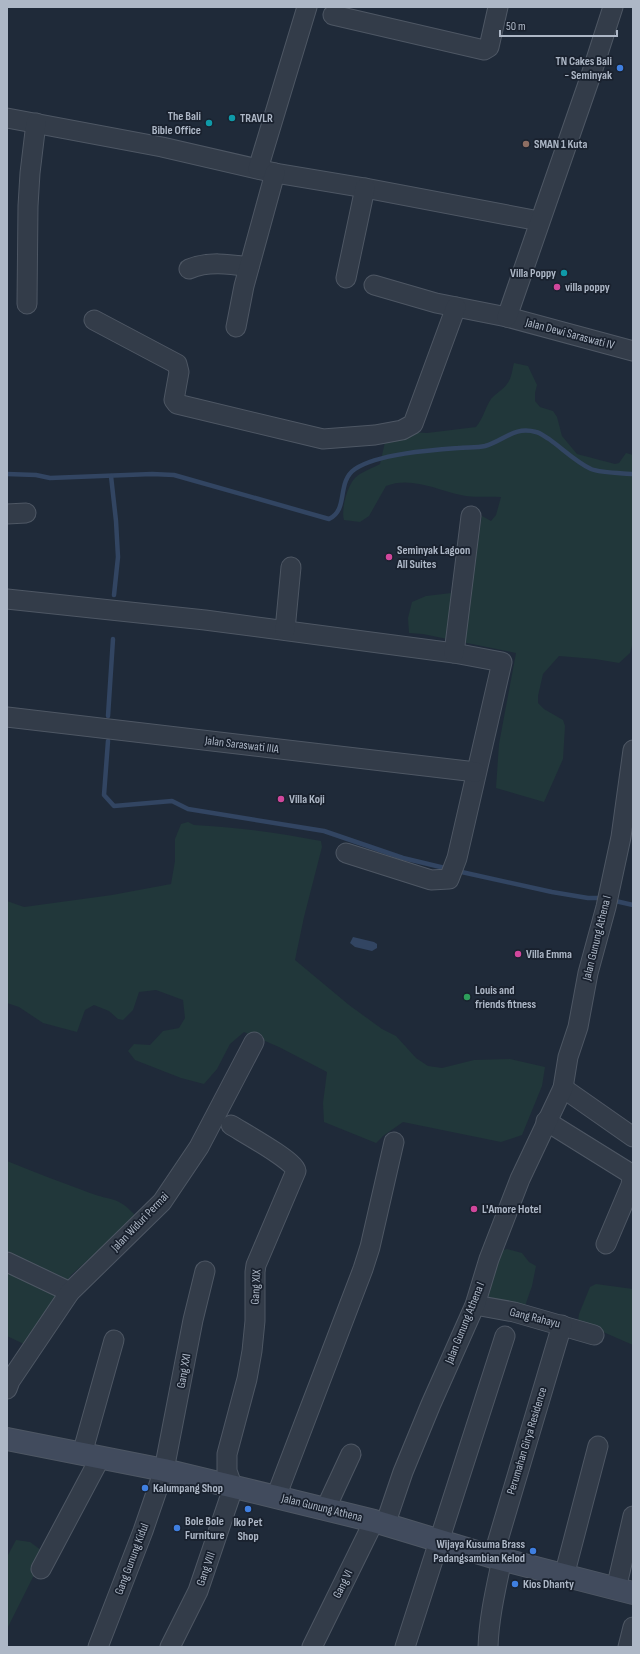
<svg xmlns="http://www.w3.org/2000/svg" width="640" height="1654" font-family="'Sofia Sans Condensed',sans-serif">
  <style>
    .green { fill: #21373a }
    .water { fill: #324562 }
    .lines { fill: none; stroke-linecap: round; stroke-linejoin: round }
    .stream { stroke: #324562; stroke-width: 4.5 }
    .street-casing { stroke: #4e5764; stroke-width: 21 }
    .secondary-casing { stroke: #4e5764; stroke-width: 24 }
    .street { stroke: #333c49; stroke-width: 19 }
    .secondary { stroke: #414b5d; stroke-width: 22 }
    .shop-dot { fill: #3f7fe0; stroke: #19212e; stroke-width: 1.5 }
    .culture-dot { fill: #0f9aa8; stroke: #19212e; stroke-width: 1.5 }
    .education-dot { fill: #8d6e63; stroke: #19212e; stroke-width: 1.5 }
    .hotel-dot { fill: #d1479c; stroke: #19212e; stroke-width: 1.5 }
    .leisure-dot { fill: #2e9e5b; stroke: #19212e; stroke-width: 1.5 }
    .labels { text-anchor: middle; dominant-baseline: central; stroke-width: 3.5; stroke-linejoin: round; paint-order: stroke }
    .poi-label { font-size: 12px; font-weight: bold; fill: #adb7c6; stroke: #19212e; text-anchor: start }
    .street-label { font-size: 12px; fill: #adb7c6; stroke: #19212e }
  </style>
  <rect width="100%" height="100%" fill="#1f2a39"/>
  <g class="green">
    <path d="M 514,363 L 528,366 L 537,385 L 535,393 L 535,401 L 540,407 L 553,411 L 557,417 L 562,436 L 577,454 L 615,464 L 619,463 L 626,453 L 633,455 L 633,642 L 630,653 L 619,663 L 595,659 L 559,656 L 543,674 L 538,696 L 538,703 L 544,709 L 563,720 L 565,726 L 563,759 L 544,802 L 496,788 L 499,744 L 516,653 L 423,634 L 409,633 L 408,618 L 412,602 L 426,596 L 468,591 L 482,516 L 491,521 L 496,515 L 501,497 C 488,496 474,498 461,495 C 437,490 411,476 386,486 L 369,516 L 360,522 L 344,520 C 341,510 347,486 355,478 C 361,472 373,468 380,464 L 385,442 L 412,432 L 427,433 L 476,427 C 483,419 485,408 491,399 C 496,393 503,390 507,384 C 512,378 512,370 514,363 Z"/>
    <path d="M 188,822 L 194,825 C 237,827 278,833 321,841 L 322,847 L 304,917 L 295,960 L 349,1005 L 382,1029 L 396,1036 L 416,1058 L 428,1066 L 442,1068 L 474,1060 L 510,1059 L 545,1067 L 542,1086 L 522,1135 L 501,1142 L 403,1122 L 383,1136 L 376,1143 L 324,1122 L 323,1103 L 327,1072 L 279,1047 L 244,1032 L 230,1044 L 217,1069 L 204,1084 L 181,1078 L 135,1060 L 128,1051 L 134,1044 L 150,1045 L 163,1031 L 179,1028 L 185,1018 L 183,1000 L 156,990 L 139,992 L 133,1010 L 123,1020 L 118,1019 L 109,1011 L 94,1005 L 85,1010 L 77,1032 L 43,1023 L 19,1007 L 7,1003 L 7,901 L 24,907 L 112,895 L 171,884 L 175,861 L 175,839 L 181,824 Z"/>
    <path d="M 7,1161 C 34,1172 63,1183 90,1193 C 111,1201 117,1196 134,1214 L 134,1219 L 71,1275 L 28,1346 L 7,1336 Z"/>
    <path d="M 507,1249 L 522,1253 L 529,1262 L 536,1266 L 532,1286 L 525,1306 L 490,1300 L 488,1297 L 501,1254 L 503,1250 Z"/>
    <path d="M 596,1284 L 633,1289 L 633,1345 L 578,1321 L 579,1314 L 590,1287 Z"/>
    <path d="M 16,1540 L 30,1542 L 45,1553 L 7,1629 L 7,1557 Z"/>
  </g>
  <path class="water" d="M 353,937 L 374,942 L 377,944 L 377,948 L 372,951 L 355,947 L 350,943 Z"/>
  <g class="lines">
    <g class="stream">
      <path d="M 7,474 L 36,475 L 50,478 L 152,474 L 174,475 L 329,519 C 349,510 336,482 355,469 C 377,454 431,450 458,448 C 467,447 477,448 485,446 C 505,440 514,426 536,432 C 541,433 545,437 549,439 C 563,449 576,462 591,469 C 601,473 621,473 633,474"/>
      <path d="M 111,476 L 116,521 L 118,557 L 114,595"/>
      <path d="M 108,716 L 113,639"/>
      <path d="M 108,741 L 104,795 L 114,806 L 172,801 L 188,809 L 324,831 L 403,858 L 449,869"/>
      <path d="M 457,871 L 552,892 L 588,898 L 604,898"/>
      <path d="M 611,900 L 633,905"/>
    </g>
    <g class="street-casing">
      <g id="street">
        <path d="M 333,15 L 484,50 L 489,47 L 498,7"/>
        <path d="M 7,118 L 162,147 L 275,173 L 365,188 L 539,221"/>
        <path d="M 258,169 L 307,7"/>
        <path d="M 189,269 C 208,261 229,264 249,267"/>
        <path d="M 346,278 L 365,188"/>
        <path d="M 374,285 L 436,303 L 507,317 L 633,351"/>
        <path d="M 27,304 L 28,206 L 30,173 L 36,123"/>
        <path d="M 507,317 L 591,75 L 613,7"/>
        <path d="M 94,320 L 177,364 L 179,372 L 174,400 L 177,404 L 323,439 L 375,435 L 402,430 L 413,424 L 456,307"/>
        <path d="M 236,327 L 244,286 L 275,173"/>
        <path d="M 7,514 L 26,513"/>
        <path d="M 7,599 L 205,620 L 454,653 L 502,662 L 457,858 L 449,879 L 431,880 L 346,853"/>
        <path d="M 285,630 L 291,567"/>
        <path d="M 454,653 L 471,516"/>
        <path d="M 7,717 L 476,772"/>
        <path d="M 563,1088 L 633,1137"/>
        <path d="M 546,1121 L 628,1172 L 632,1177 L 631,1185 L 606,1244"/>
        <path d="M 7,1262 L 70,1292"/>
        <path d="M 475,1305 L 514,1312 L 594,1335"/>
        <path d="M 7,1389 L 10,1381 L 70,1292 L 162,1202 L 199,1147 L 254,1042"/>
        <path d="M 82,1454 L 114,1340"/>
        <path d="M 276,1497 L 363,1269 L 370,1247 L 394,1142"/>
        <path d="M 325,1510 L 351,1454"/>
        <path d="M 385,1525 L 403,1472 L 431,1404 L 475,1305 L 489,1259 L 520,1179 L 563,1088 L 568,1057 L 578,1027 L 588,973 L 606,907 L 621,837 L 633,750"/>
        <path d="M 493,1557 L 562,1325"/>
        <path d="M 41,1569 L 100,1458"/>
        <path d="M 564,1576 L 598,1446"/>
        <path d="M 616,1589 L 633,1516"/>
        <path d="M 98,1647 L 143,1531 L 164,1470 L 193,1320 L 205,1271"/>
        <path d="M 170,1647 L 198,1591 L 233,1488 L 227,1471 L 227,1454 L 247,1379 L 252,1351 L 255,1321 L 255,1272 L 256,1265 L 296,1171 C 295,1161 242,1132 231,1125"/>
        <path d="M 312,1647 L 374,1521"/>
        <path d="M 405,1647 L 505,1336"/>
        <path d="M 488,1647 C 489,1617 496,1588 502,1559"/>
        <path d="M 628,1647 L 633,1627"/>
      </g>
    </g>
    <g class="secondary-casing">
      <path id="secondary" d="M 7,1439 L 164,1470 L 276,1497 L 374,1521 L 493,1557 L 633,1593"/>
    </g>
    <use href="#street" class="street"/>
    <use href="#secondary" class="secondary"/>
  </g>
  <g class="shop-dot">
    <circle cx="620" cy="68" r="4"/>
    <circle cx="145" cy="1488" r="4"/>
    <circle cx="248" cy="1509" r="4"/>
    <circle cx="177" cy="1528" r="4"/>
    <circle cx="533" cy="1551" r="4"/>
    <circle cx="515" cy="1584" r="4"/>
  </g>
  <g class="culture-dot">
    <circle cx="232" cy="118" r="4"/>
    <circle cx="209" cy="123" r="4"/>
    <circle cx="564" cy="273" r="4"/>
  </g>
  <circle class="education-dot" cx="526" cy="144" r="4"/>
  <g class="hotel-dot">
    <circle cx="557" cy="287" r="4"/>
    <circle cx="389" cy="557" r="4"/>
    <circle cx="281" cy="799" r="4"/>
    <circle cx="518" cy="954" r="4"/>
    <circle cx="474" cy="1209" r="4"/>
  </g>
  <circle class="leisure-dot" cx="467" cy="997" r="4"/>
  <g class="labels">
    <g class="poi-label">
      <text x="612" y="61" text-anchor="end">TN Cakes Bali<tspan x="612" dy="14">- Seminyak</tspan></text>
      <text x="201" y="116" text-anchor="end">The Bali<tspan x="201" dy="14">Bible Office</tspan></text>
      <text x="240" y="118">TRAVLR</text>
      <text x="534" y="144">SMAN 1 Kuta</text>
      <text x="556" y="273" text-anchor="end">Villa Poppy</text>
      <text x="565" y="287">villa poppy</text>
      <text x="397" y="550">Seminyak Lagoon<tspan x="397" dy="14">All Suites</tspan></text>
      <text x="289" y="799">Villa Koji</text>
      <text x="526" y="954">Villa Emma</text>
      <text x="475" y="990">Louis and<tspan x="475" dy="14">friends fitness</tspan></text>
      <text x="482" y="1209">L'Amore Hotel</text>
      <text x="153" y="1488">Kalumpang Shop</text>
      <text x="185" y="1521">Bole Bole<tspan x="185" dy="14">Furniture</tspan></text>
      <text x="248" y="1522" text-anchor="middle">Iko Pet<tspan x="248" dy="14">Shop</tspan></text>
      <text x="525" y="1544" text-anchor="end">Wijaya Kusuma Brass<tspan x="525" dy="14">Padangsambian Kelod</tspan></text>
      <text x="523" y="1584">Kios Dhanty</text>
    </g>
    <g class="street-label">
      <text transform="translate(570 334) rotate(15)">Jalan Dewi Saraswati IV</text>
      <text transform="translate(242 745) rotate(7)">Jalan Saraswati IIIA</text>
      <text transform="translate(597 938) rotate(-76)">Jalan Gunung Athena I</text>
      <text transform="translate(140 1222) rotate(-46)">Jalan Widuri Permai</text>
      <text transform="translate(256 1287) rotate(-87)">Gang XIX</text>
      <text transform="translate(535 1318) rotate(14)">Gang Rahayu</text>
      <text transform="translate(465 1323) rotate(-68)">Jalan Gunung Athena I</text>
      <text transform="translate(184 1371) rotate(-80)">Gang XXI</text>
      <text transform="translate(527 1441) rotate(-73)">Perumahan Girya Residence</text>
      <text transform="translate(322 1508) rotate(14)">Jalan Gunung Athena</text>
      <text transform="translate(132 1559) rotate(-69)">Gang Gunung Kidul</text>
      <text transform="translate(206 1569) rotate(-71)">Gang VIII</text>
      <text transform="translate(343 1584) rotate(-64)">Gang VI</text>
    </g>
  </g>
  <rect width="640" height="1654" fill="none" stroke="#adb7c6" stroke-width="16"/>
  <path d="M500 30v6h117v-6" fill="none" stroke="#adb7c6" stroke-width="2"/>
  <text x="506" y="30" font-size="12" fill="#adb7c6" stroke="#19212e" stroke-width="3" paint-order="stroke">50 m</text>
</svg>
